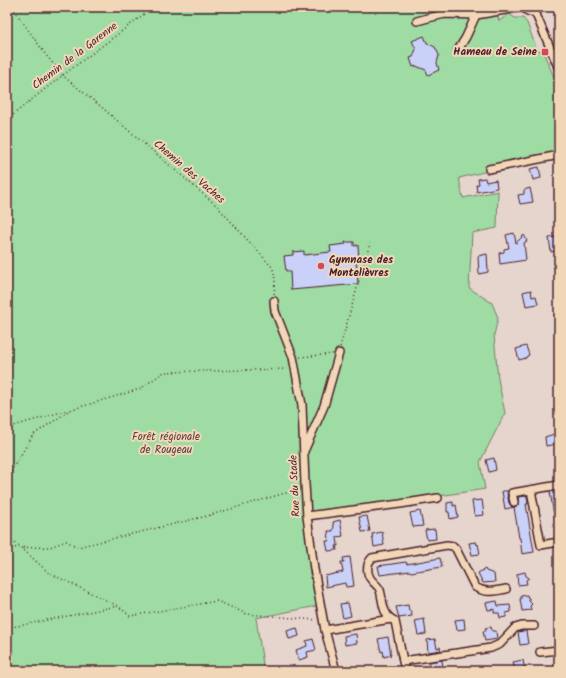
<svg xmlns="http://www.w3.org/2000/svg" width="566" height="678" font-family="Kalam,sans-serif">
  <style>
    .green { fill: #9fdca3; stroke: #747e67 }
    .building { fill: #cad1f9; stroke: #4a1f2b }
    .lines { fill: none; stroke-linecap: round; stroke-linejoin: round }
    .minor-casing { stroke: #4a1f2b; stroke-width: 10 }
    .path { stroke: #4a1f2b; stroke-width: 1.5; stroke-dasharray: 1 3; stroke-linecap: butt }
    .minor { stroke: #f1d7b8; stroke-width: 7 }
    .poi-dot { fill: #d1495b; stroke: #f1d7b8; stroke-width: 1.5 }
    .labels { text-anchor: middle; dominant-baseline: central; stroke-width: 4; stroke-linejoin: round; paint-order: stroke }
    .poi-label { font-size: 11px; font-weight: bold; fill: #4a1f2b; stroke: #f1d7b8; text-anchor: end }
    .street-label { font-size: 11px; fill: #4a1f2b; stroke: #f1d7b8 }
    .park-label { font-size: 11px; fill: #573b3d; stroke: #f1d7b8 }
  </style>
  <rect width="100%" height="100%" fill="#e5d5cc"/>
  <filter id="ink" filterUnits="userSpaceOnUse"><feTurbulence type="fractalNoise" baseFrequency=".025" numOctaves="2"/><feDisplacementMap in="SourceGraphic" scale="8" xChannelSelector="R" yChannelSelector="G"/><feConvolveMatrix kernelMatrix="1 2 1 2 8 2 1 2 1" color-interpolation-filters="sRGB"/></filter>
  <g filter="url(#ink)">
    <path class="green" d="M 7,7 L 502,7 L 503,14 L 498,16 L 499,21 L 509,14 L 515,18 L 523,18 L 527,23 L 537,50 L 543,52 L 559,88 L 559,154 L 459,178 L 463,198 L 498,191 L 497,228 L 472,233 L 469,288 L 492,303 L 498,318 L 494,335 L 498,379 L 505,413 L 480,462 L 485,489 L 400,502 L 308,513 L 317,606 L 256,618 L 264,671 L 123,671 L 122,668 L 109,671 L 7,671 Z"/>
    <g class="building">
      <path d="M 424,36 L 427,43 L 435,47 L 439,55 L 437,63 L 439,70 L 428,75 L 426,70 L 416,66 L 413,67 L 410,58 L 413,57 L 416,49 L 412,41 Z"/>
      <path d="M 539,167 L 541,178 L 533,180 L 530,169 Z"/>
      <path d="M 485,178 L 486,182 L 496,180 L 497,188 L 477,192 L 476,185 L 479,184 L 478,179 Z"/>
      <path d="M 530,188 L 533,202 L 520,204 L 518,195 L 524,194 L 524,190 Z"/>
      <path d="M 514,233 L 516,243 L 524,235 L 527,241 L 524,243 L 526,260 L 500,264 L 499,253 L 504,252 L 504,249 L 509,248 L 506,235 Z"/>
      <path d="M 557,237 L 558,243 L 559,243 L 559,250 L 551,252 L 549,238 Z"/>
      <path d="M 345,242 L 354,242 L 354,246 L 358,245 L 359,261 L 356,261 L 358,284 L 291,290 L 290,271 L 286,271 L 284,256 L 293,255 L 293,252 L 304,251 L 304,255 L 331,252 L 330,246 L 346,244 Z"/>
      <path d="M 487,254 L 488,272 L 479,274 L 478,256 Z"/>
      <path d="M 531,290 L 532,297 L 536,296 L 538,304 L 526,306 L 523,292 Z"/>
      <path d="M 526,346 L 529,355 L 527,356 L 526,358 L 519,360 L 516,349 Z"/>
      <path d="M 554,434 L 556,444 L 546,446 L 545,437 Z"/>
      <path d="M 494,458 L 496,470 L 489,472 L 486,460 Z"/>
      <path d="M 559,490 L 559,525 L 556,526 L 550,492 Z"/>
      <path d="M 502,491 L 508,491 L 507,494 L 509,503 L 511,506 L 513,507 L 515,507 L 519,504 L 518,497 L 527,496 L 528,504 L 526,504 L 534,552 L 522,554 L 520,538 L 519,538 L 514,507 L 505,509 Z"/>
      <path d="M 482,500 L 484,515 L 475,516 L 475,514 L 474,514 L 472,501 Z"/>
      <path d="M 453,502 L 453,506 L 456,505 L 458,517 L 450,519 L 449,512 L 447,512 L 447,503 Z"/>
      <path d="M 420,511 L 423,526 L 413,527 L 410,513 Z"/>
      <path d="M 367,516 L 370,531 L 362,532 L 359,517 Z"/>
      <path d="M 340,520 L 343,536 L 337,537 L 338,546 L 336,546 L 337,550 L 328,551 L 326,541 L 329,541 L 328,531 L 333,531 L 333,529 L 334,528 L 333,522 Z"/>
      <path d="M 435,529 L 436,539 L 427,540 L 425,530 Z"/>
      <path d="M 382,532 L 384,545 L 374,547 L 372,534 Z"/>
      <path d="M 476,542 L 477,545 L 478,544 L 480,554 L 472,555 L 469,543 Z"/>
      <path d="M 350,557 L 354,586 L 346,587 L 345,583 L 326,587 L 325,576 L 343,572 L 341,562 L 344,562 L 343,558 Z"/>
      <path d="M 440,558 L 442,567 L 411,572 L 410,571 L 380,575 L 378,566 L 406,562 L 407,564 Z"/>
      <path d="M 485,569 L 486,571 L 494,574 L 495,582 L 483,583 L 478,573 Z"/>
      <path d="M 525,572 L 526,576 L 529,578 L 526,580 L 527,584 L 518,585 L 517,574 Z"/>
      <path d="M 527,595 L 528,598 L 529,598 L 529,601 L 532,604 L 530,606 L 531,610 L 522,611 L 520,599 L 521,599 L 521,596 Z"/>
      <path d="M 497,601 L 498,606 L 510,605 L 511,612 L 506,613 L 506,617 L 500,618 L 499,613 L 494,613 L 494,609 L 488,610 L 486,603 Z"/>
      <path d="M 348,603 L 351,616 L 343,618 L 340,604 Z"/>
      <path d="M 408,605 L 409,611 L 411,611 L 412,616 L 399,618 L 396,607 Z"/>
      <path d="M 424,619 L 426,634 L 418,635 L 415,621 Z"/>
      <path d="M 464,619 L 465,629 L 457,630 L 455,620 Z"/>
      <path d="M 491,627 L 492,631 L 496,631 L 497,639 L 485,641 L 483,631 L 486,631 L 485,628 Z"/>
      <path d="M 297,628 L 299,636 L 289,639 L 287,631 Z"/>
      <path d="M 523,631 L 526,631 L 528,644 L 520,645 L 518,632 Z"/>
      <path d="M 356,634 L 357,643 L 345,645 L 344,636 Z"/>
      <path d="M 388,637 L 391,655 L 384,657 L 383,651 L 381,652 L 378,639 Z"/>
      <path d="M 313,639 L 316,650 L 307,652 L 308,657 L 299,660 L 296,650 L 307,646 L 306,641 Z"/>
      <path d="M 435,639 L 437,648 L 440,647 L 441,650 L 428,652 L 427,640 Z"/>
      <path d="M 442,660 L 443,669 L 439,669 L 439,670 L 430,671 L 429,662 Z"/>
      <path d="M 523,660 L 525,671 L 515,671 L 513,662 Z"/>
    </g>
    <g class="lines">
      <g class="minor-casing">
        <g id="minor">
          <path d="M 524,7 C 528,14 536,14 540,7"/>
          <path d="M 535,12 L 559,69"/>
          <path d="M 417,21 L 428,18 L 445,14 L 476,15 L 524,7"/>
          <path d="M 458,50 L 466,37 L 476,15"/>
          <path d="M 489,169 L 559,155"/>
          <path d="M 274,301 L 275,311 L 293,357 L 302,405 L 305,484 L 307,516 L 314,569 L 325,630 L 336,671"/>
          <path d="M 305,449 L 324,406 L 339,353"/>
          <path d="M 531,490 L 541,545 L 559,542"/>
          <path d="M 514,502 L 512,493 L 559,485"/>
          <path d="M 307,516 L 400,504 L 438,498"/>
          <path d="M 391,619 C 382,612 383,600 380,590 C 378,585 373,583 370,578 C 366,571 367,563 372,558 L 447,545 L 453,546 L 456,549 L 475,587 C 487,594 494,591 506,589"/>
          <path d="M 325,630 L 391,619 L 395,621 L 405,671"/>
          <path d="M 540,652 L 559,650"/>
          <path d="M 403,661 L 491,648 L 500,644 L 515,628 L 522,626 L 534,626"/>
        </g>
      </g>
      <g class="path">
        <path d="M 12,7 L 46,55 L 63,76 L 99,105 L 216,205 L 272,267 C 276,276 275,285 274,295"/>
        <path d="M 7,120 C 54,80 105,45 153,7"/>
        <path d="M 340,347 L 370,243"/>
        <path d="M 300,357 L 333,354"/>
        <path d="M 7,428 L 68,410"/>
        <path d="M 7,473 L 11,471 L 33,435 L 70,410 L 140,389 L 164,372 L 288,369"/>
        <path d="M 7,541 L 17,544 L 49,573 L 118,606"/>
        <path d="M 7,548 L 50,547 L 66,541 L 78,547 L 207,516 L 299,489"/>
        <path d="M 7,628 L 118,606 L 130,616 L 217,601 L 247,614 L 316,620"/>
      </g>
      <use href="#minor" class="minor"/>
    </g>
  </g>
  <g class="poi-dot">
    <rect x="541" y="48" width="8" height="8" rx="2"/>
    <circle cx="321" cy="266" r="4"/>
  </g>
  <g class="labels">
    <g class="poi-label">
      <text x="537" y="52">Hameau de Seine</text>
      <text x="329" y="260" text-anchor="start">Gymnase des<tspan x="329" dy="13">Montelièvres</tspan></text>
    </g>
    <g class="street-label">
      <text transform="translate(75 56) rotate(-37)">Chemin de la Garenne</text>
      <text transform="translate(189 172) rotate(41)">Chemin des Vaches</text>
      <text transform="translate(295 486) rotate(-93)">Rue du Stade</text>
    </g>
    <g class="park-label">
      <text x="166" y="437">Forêt régionale<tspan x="166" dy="13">de Rougeau</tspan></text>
    </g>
  </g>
  <rect width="566" height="678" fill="none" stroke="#f1d7b8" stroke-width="24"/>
  <rect x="12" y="12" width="542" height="654" fill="none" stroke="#4a1f2b" stroke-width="1.5" filter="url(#ink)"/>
</svg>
